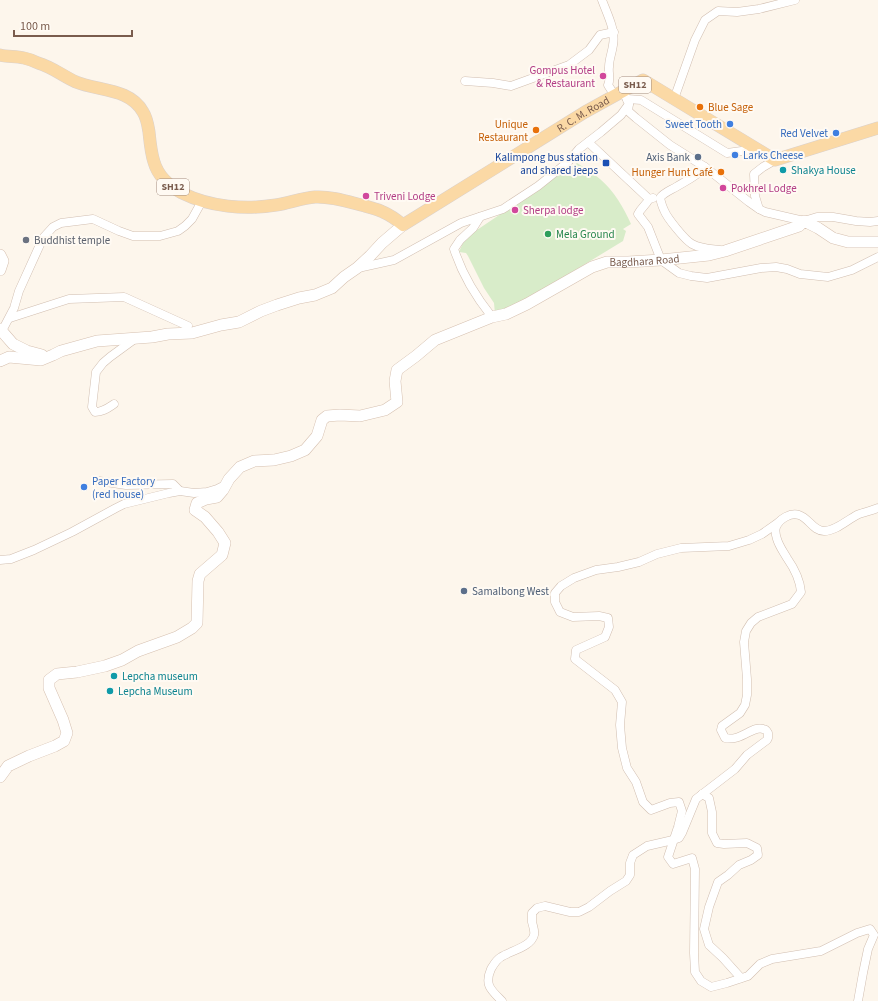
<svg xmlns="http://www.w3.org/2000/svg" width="878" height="1001" font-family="'Source Sans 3',sans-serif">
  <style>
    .grass { fill: #d8ecc9 }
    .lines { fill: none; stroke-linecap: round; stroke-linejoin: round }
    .street-casing { stroke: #d1beb0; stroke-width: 9 }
    .secondary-casing { stroke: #d6c0b0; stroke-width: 12 }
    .primary-casing { stroke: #dad1cd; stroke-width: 13 }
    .street { stroke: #fff; stroke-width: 8 }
    .secondary { stroke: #fff; stroke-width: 11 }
    .primary { stroke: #fbd9a5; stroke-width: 12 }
    .hotel-dot { fill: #d1479c; stroke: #fffaf3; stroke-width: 1.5 }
    .food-dot { fill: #e8710a; stroke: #fffaf3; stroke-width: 1.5 }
    .shop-dot { fill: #3f7fe0; stroke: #fffaf3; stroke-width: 1.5 }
    .service-dot { fill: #5c6f8a; stroke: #fffaf3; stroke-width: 1.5 }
    .transit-dot { fill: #1a4fb4; stroke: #fffaf3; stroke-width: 1.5 }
    .culture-dot { fill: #0f9aa8; stroke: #fffaf3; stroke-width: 1.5 }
    .leisure-dot { fill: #2e9e5b; stroke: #fffaf3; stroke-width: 1.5 }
    .worship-dot { fill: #6b7280; stroke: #fffaf3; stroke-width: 1.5 }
    .labels { text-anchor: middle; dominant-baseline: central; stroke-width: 4; stroke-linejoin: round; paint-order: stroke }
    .shield { fill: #fffaf3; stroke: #a28b7f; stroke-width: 1 }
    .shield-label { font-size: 10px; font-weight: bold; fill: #7a5c4d }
    .hotel-label { font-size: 11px; fill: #b23c85; stroke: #fffaf3; text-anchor: start }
    .food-label { font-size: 11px; fill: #c56008; stroke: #fffaf3; text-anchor: end }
    .street-label { font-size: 11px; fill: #7a5c4d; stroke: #fffaf3 }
    .shop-label { font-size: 11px; fill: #366cbe; stroke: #fffaf3; text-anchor: end }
    .transit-label { font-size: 11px; fill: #164399; stroke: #fffaf3; text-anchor: end }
    .service-label { font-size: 11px; fill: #4e5e75; stroke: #fffaf3; text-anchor: end }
    .culture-label { font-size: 11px; fill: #0d838f; stroke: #fffaf3; text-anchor: start }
    .leisure-label { font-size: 11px; fill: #27864d; stroke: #fffaf3; text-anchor: start }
    .worship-label { font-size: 11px; fill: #5b616d; stroke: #fffaf3; text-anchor: start }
  </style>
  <rect width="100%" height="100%" fill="#fdf6ec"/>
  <path class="grass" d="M 577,163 C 585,168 593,173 600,179 C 614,191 624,208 631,224 L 623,229 L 626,231 L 623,241 L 505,313 L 495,314 L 494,303 L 484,288 L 468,256 L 466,253 L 459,252 L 465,238 Z"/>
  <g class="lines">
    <g class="street-casing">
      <g id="street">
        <path d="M 602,0 C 607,14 616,30 613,45 C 612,53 609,59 609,67 C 608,73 611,79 608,85 L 615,96"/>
        <path d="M 465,81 L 493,83 L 511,86 L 569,65 L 589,50 L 600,35 L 614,32"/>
        <path d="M 627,99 L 641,100 L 727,153 L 756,149"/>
        <path d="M 674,99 L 695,40 L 705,20 L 718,11 L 737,12 L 759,9 L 795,0"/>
        <path d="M 629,104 L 628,111 L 636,118 L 670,145 L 705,167 L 749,202 L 759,209"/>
        <path d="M 588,142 L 649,199 L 653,198"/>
        <path d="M 775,160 L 763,167 L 754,174 L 755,196 L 759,209 L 765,212 L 804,221 L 817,217 L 833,217 L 856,221 L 870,222 L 878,221"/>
        <path d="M 705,167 C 697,176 686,181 676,187 C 671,190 663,193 660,198 C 661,202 662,206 664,210 C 667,218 685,240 692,244 C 701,249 711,249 720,250"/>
        <path d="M 649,199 C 646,205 641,208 638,214 L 648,227 L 661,260 L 679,273 L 691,276 L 707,278 L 761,268 L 776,267 L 787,269 L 800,274 L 828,277 L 852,270 L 878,257"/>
        <path d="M 480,217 L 473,228 L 460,240 L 454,249 C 462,274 476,297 492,317"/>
        <path d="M 358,268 L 394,260 L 461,223 L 503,209 L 538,186 L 568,162 L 579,149 L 601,132 L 621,115 L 629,104 L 623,91"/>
        <path d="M 10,318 L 69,299 L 124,297 L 188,326"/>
        <path d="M 2,331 L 14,308 L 19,291 L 43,238 L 53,227 L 61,223 L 93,219 L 119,231 L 133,236 L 160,236 L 178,231 L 185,226 L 192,219 L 202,201"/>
        <path d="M 114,404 C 108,408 103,412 95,412 L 92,407 L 96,372 L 103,363 L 110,357 L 136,338"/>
        <path d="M 99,481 L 126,485 L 173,484 L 180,491"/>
        <path d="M 779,522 L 762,534 L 749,540 L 729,546 L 681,548 L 657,554 L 639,562 L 618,567 L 596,570 L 574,578 L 561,586 L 555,593 L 555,602 L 560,612 L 573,617 L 599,616 L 608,618 L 609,627 L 605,637 L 576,650 L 575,659 L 615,690 L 622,702 L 620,725 L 622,748 L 627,768 L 636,782 L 643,802 L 651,810 L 670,803 L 679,802 L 682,811 L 678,827 L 668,857 L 673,864 L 692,858 L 695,869 L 694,953 L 695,972 L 701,981 L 711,987 L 727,983 L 748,976 L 760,964 L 772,959 L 821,951 L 857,933 L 870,929 L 874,935 L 868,949 L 863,973 L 858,1001"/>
        <path d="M 0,560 L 11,559 L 34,550 L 72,532 L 116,508 L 124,504 L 169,493 L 180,491 L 194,493 L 207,492 L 217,489 L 225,485"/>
        <path d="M 702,794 L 709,798 L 712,812 L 712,833 L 717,843 L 724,844 L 747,843 L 757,848 L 758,855 L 751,860 L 739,865 L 728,875 L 718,882 L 709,907 L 704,929 L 709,945 L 723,958 L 741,978"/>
        <path d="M 502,1001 C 491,990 484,985 491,969 C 494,964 496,960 501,957 C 510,951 531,947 534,935 C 535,931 533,926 532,922 C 532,919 532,916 532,913 L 537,908 L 545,906 L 570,912 L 579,912 L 589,907 L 610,891 L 626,881 L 630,875 L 630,863 L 633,855 L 647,846 L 673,840 L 679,838 L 682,833 L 696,799 L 735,769 L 747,755 L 767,740 L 768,738 L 768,733 C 767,731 766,729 763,729 C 753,725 741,742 725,738 L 721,730 L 722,726 L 740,713 L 745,705 L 747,695 L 747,679 L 744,642 L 746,631 L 751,623 L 758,617 L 792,604 L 801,592 C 800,579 794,568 787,558 C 783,551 779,546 777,539 C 776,536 775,530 776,527 C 779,519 791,512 799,515 C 809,518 813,531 824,531 C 836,531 847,520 857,515 C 864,512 871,511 878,508"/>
      </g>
    </g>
    <g class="secondary-casing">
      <g id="secondary">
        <path d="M 0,255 L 3,261 L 0,270"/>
        <path d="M 0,329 L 13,344 L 27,351 L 42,355"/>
        <path d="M 0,361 L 9,357 L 41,360 L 53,355 L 61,351 L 97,341 L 152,337 L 168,334 L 192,333 L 221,325 L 239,322 L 261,311 L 277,305 L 299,298 L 315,295 L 332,288 L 344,277 L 357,268 L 370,256 L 382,243 L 403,225"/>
        <path id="s1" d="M 0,777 L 8,766 L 29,756 L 55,746 L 64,741 L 67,733 L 63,720 L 49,688 L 49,680 L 57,674 L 77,672 L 105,666 L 122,660 L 138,651 L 177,637 L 192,628 L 197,623 L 198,581 L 200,574 L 222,555 L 225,543 L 218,532 L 205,517 L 195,510 L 197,503 L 206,499 L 217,497 L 223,490 L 229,479 L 240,467 L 254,461 L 274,460 L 291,456 L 305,450 L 317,436 L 322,420 L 327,416 L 340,415 L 360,416 L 385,410 L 397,402 L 395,381 L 397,370 L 416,356 L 435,340 L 492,317 L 506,314 L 527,304 L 592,267 L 607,262 L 628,262 L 661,260 L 709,255 L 725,251 L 799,226 L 804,221 L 818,228 L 833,238 L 848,242 L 878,242"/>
      </g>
    </g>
    <g class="primary-casing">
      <g id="primary">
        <path id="s2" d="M 0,55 C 8,57 16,56 24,58 C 29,59 34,61 38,63 C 52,67 63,76 76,82 C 98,91 130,88 143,112 C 147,118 148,126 149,132 C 150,142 151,153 154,162 C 158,176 169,186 182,193 C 210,207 245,210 276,205 C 289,203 302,198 315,197 C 332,196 349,202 365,206 C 371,208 377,209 383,212 C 390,215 397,220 403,225 L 585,112 L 643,80 L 775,160 L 878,128"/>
      </g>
    </g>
    <use href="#street" class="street"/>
    <use href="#secondary" class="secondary"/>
    <use href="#primary" class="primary"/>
  </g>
  <g class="hotel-dot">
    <circle cx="603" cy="76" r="4"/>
    <circle cx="723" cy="188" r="4"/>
    <circle cx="366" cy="196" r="4"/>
    <circle cx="515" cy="210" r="4"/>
  </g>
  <g class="food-dot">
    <circle cx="700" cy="107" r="4"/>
    <circle cx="536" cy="130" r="4"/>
    <circle cx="721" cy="172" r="4"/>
  </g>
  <g class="shop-dot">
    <circle cx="730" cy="124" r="4"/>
    <circle cx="836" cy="133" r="4"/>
    <circle cx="735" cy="155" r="4"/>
    <circle cx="84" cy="487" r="4"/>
  </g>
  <g class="service-dot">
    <circle cx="698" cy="157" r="4"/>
    <circle cx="464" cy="591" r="4"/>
  </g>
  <rect class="transit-dot" x="602" y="159" width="8" height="8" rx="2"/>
  <g class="culture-dot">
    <circle cx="783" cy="170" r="4"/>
    <circle cx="114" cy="676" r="4"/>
    <circle cx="110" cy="691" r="4"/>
  </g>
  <circle class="leisure-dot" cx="548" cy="234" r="4"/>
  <circle class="worship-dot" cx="26" cy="240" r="4"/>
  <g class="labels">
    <g class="shield">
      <rect x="619" y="77" width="32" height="16" rx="3"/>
      <rect x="157" y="179" width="32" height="16" rx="3"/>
    </g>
    <g class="shield-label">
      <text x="635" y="85">SH12</text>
      <text x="173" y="187">SH12</text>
    </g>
    <g class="hotel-label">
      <text x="595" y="70" text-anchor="end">Gompus Hotel<tspan x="595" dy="13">&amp; Restaurant</tspan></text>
      <text x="731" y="188">Pokhrel Lodge</text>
      <text x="374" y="196">Triveni Lodge</text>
      <text x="523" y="210">Sherpa lodge</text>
    </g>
    <g class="food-label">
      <text x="708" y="107" text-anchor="start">Blue Sage</text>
      <text x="528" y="124">Unique<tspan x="528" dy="13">Restaurant</tspan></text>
      <text x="713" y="172">Hunger Hunt Café</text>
    </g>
    <g class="street-label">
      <text stroke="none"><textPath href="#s2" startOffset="693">R. C. M. Road</textPath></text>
      <text stroke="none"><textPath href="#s1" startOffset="994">Bagdhara Road</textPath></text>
    </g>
    <g class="shop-label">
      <text x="722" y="124">Sweet Tooth</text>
      <text x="828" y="133">Red Velvet</text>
      <text x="743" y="155" text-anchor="start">Larks Cheese</text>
      <text x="92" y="481" text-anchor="start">Paper Factory<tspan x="92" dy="13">(red house)</tspan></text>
    </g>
    <g class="transit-label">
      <text x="598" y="157">Kalimpong bus station<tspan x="598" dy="13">and shared jeeps</tspan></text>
    </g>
    <g class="service-label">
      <text x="690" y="157">Axis Bank</text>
      <text x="472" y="591" text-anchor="start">Samalbong West</text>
    </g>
    <g class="culture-label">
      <text x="791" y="170">Shakya House</text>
      <text x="122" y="676">Lepcha museum</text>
      <text x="118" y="691">Lepcha Museum</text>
    </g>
    <g class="leisure-label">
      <text x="556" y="234">Mela Ground</text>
    </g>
    <g class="worship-label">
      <text x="34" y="240">Buddhist temple</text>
    </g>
  </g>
  <path d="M14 30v6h118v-6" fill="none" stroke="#7a5c4d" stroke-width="2"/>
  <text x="20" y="30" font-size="12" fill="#7a5c4d" stroke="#fffaf3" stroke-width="3" paint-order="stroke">100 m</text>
</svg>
